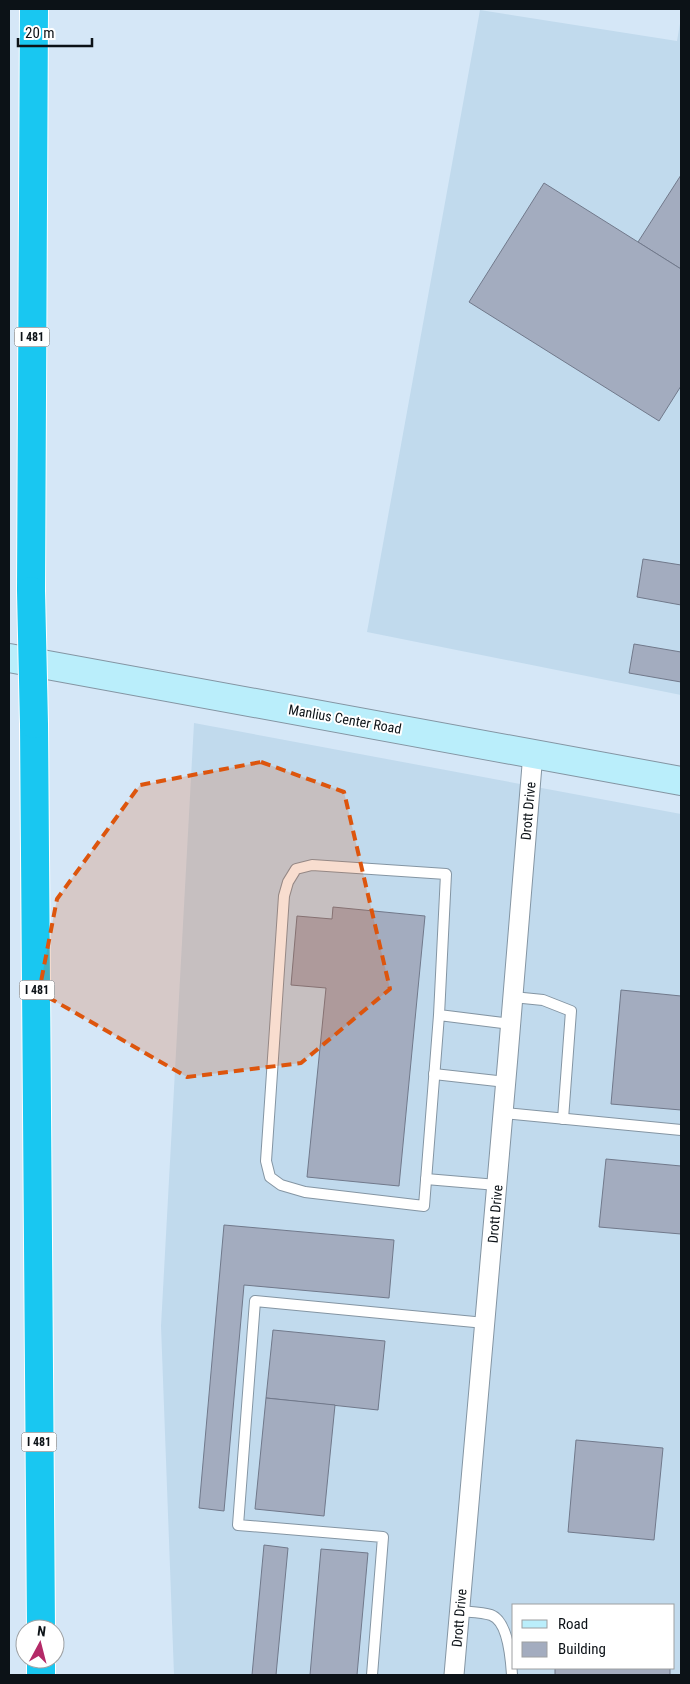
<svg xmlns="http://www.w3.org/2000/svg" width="690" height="1684" font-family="'Roboto Condensed',sans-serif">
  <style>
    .built { fill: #c1daed; fill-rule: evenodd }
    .building { fill: #a3acbf; stroke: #71798b }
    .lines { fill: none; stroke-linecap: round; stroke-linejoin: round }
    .lane-casing { stroke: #8495a3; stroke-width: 12 }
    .street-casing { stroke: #8495a3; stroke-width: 21 }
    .secondary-casing { stroke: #8495a3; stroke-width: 30 }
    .highway-casing { stroke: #fff; stroke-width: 30 }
    .lane { stroke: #fff; stroke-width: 10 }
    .street { stroke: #fff; stroke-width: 19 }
    .secondary { stroke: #baeefb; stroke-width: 28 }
    .highway { stroke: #19c7f1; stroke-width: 28 }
    .highway-bridge-casing { stroke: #fff; stroke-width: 30; stroke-linecap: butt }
    .highway-bridge { stroke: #19c7f1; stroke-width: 28 }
    .marked { fill: #dd550d; fill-opacity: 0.2; stroke: #dd550d; stroke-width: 4; stroke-dasharray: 10 6; stroke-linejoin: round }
    .labels { text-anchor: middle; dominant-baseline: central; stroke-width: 4; stroke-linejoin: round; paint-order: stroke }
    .shield { fill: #fff; stroke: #55595d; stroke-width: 1 }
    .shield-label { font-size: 12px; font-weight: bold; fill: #0c1217 }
    .street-label { font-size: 14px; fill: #0c1217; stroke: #fff }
  </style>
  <rect width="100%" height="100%" fill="#d5e7f7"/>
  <g class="built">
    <path d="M 480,10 L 677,41 L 681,18 L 681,695 L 367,632 Z"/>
    <path d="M 194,723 L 681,814 L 681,1675 L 174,1675 L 161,1326 ZM 514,1605 L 674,1605 L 674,1668 L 514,1668 Z"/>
  </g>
  <g class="building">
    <path d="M 681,175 L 681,269 L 638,242 Z"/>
    <path d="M 544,183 L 681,269 L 681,386 L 659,421 L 469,302 Z"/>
    <path d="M 643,559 L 681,565 L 681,605 L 637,597 Z"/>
    <path d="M 634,644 L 681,652 L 681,682 L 629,673 Z"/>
    <path d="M 333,907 L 425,916 L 399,1186 L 307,1177 L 326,988 L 291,985 L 297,916 L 332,919 Z"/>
    <path d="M 621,990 L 681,996 L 681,1110 L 611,1104 Z"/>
    <path d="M 606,1159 L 681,1166 L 681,1234 L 599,1227 Z"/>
    <path d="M 224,1225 L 394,1240 L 389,1298 L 244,1285 L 224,1511 L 199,1508 Z"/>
    <path d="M 273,1330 L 385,1341 L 378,1410 L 266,1398 Z"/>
    <path d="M 266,1398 L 335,1405 L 324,1516 L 255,1509 Z"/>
    <path d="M 576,1440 L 663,1448 L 654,1540 L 568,1532 Z"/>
    <path d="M 264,1545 L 288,1548 L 276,1675 L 252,1675 Z"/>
    <path d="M 321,1549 L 368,1553 L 357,1675 L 310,1675 Z"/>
    <rect x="555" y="1668" width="115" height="7"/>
  </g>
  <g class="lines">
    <g class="lane-casing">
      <g id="lane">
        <path d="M 513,997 L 543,1000 L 571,1011 L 563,1119"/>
        <path d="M 439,1015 L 424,1206 L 305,1192 L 281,1185 L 270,1177 L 266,1161 L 284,896 L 288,882 L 296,869 L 312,865 L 446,874 L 439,1015 L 511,1024"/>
        <path d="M 434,1074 L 506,1082"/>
        <path d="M 504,1113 L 681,1130"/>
        <path d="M 426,1179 L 497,1185"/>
        <path d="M 460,1611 C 469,1612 482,1612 491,1615 C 508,1621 511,1659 512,1675"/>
        <path d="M 372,1675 L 383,1537 L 238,1525 L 255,1301 L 485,1323"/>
      </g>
    </g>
    <g class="street-casing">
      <path id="street" d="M 454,1675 L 508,1056 L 533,753"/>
    </g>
    <g class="secondary-casing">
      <path id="secondary" d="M 9,658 L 681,781"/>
    </g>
    <g class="highway-casing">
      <g id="highway">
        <path d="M 31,591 L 34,9"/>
        <path d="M 34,724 L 41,1629"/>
        <path d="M 41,1659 L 41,1675"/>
      </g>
    </g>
    <use href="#lane" class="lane"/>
    <use href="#street" class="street"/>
    <use href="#secondary" class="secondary"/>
    <use href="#highway" class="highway"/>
    <g class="highway-bridge-casing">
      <path id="highway-bridge" d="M 31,591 L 34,724"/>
    </g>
    <use href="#highway-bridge" class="highway-bridge"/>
  </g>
  <path class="marked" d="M 261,762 L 344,792 L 390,989 L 301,1063 L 187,1077 L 39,992 L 57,899 L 140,785 Z"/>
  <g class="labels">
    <g class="shield">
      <rect x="14.5" y="327.5" width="35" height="19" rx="4"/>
      <rect x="19.5" y="980.5" width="35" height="19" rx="4"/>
      <rect x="21.5" y="1432.5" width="35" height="19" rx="4"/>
    </g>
    <g class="shield-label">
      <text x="32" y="337">I 481</text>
      <text x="37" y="990">I 481</text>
      <text x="39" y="1442">I 481</text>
    </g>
    <g class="street-label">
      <text transform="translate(345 719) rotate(10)">Manlius Center Road</text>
      <text transform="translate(528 811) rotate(-85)">Drott Drive</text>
      <text transform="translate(495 1214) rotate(-85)">Drott Drive</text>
      <text transform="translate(459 1618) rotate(-85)">Drott Drive</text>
    </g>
  </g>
  <rect width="690" height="1684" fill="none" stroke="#0c1217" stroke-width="20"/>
  <rect x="512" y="1604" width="162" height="65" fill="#ffffff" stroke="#9ea0a2"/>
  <rect x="522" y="1620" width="25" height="8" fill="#baeefb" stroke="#9ea0a2"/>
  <text x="558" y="1629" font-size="15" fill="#0c1217">Road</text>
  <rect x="522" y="1642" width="25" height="15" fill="#a3acbf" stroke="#9ea0a2"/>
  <text x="558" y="1654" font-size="15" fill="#0c1217">Building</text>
  <g transform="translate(40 1644) rotate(7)"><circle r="24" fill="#ffffff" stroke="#9ea0a2"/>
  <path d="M0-4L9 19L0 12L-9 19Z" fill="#b42a68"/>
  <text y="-8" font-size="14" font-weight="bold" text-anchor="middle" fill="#0c1217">N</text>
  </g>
  <path d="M18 38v8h74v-8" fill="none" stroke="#0c1217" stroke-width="2.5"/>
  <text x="25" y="38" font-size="15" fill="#0c1217" stroke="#ffffff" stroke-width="4" paint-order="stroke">20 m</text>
</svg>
